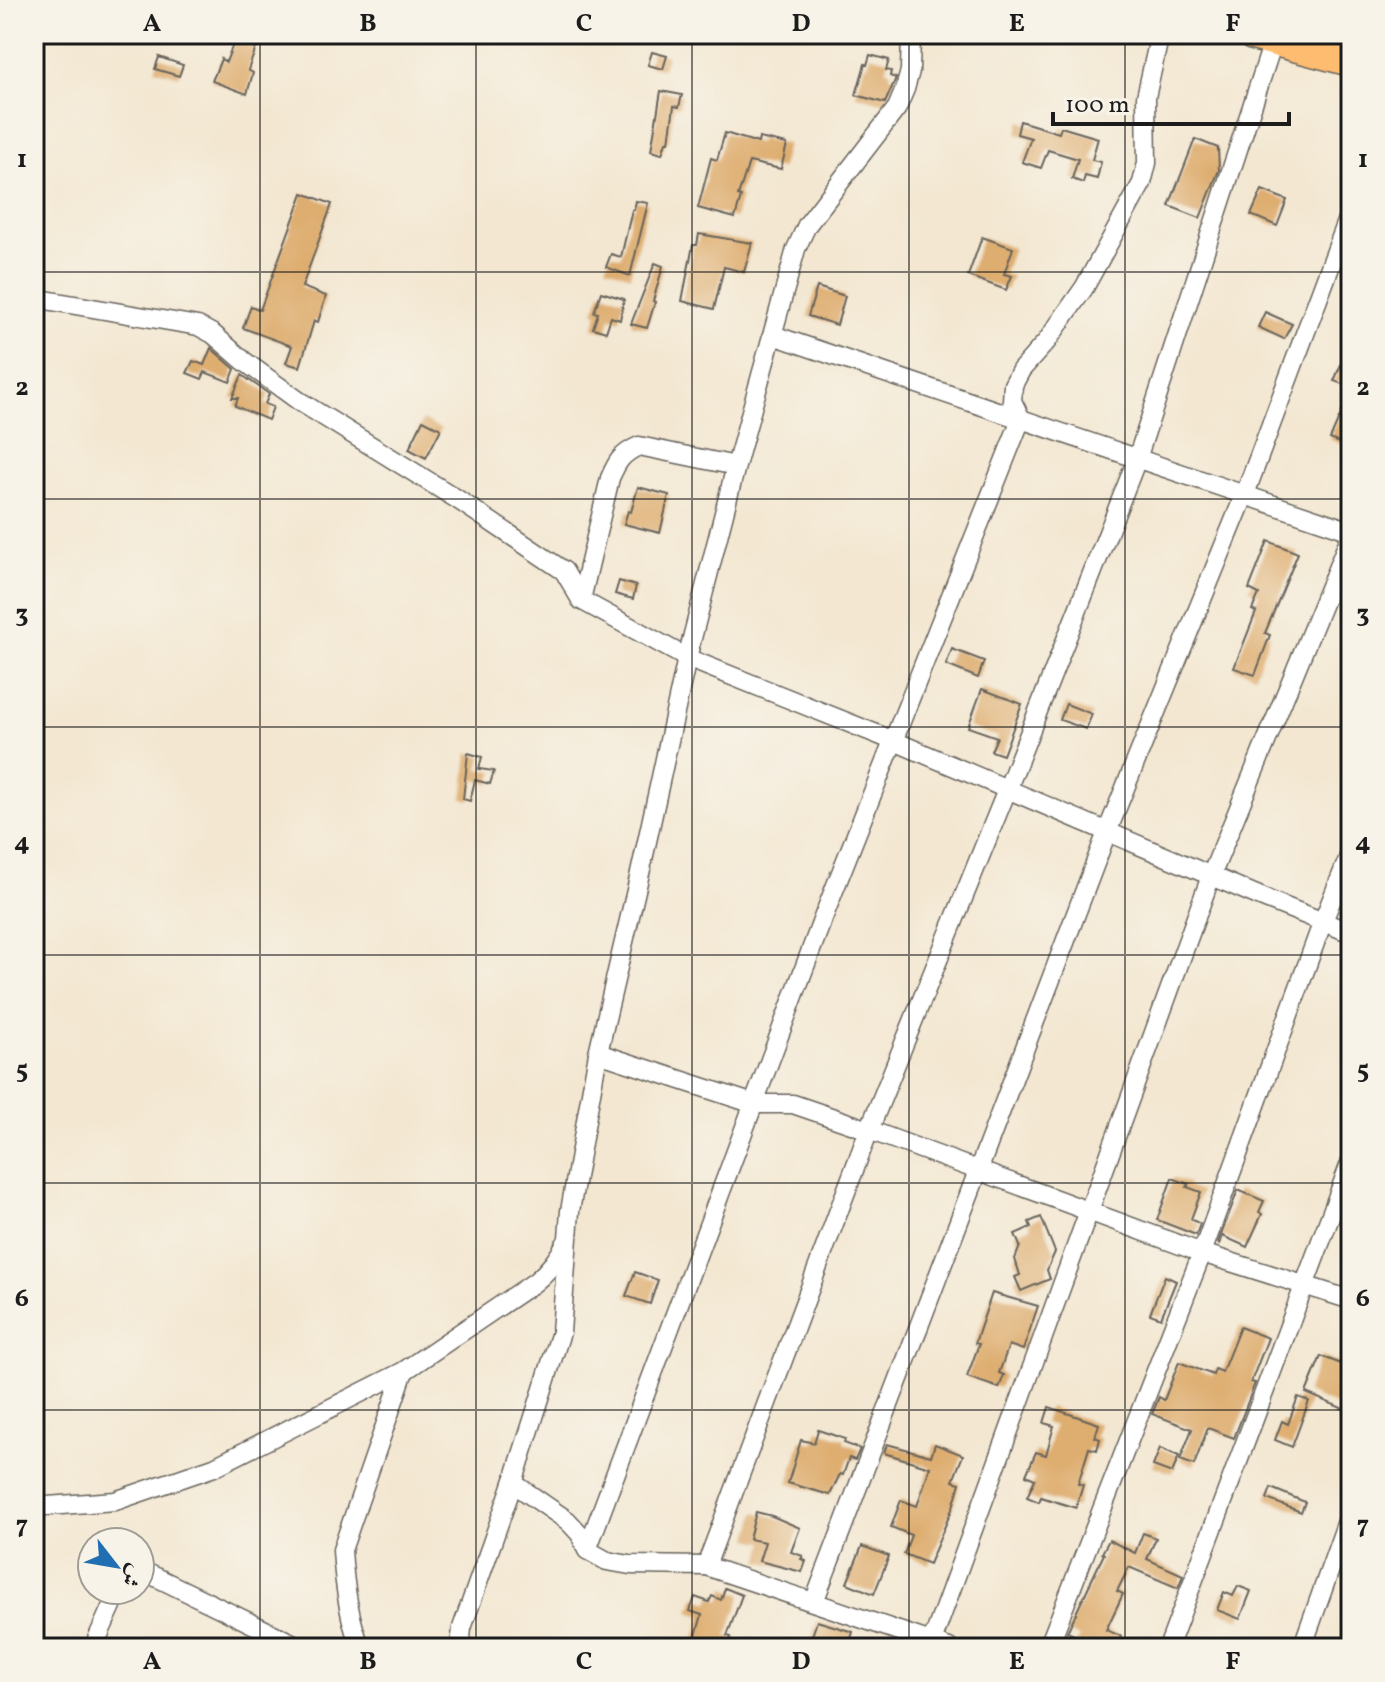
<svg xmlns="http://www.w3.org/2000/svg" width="1385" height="1682" font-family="Vollkorn,Amiri,serif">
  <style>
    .building { fill: #dead70 }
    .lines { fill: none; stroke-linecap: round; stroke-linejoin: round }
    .street-casing { stroke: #67635b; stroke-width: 21 }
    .highway-casing { stroke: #67635b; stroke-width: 35 }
    .street { stroke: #fff; stroke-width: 18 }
    .highway { stroke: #febc70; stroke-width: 32 }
    .grid { fill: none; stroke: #1c1c1c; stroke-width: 2; stroke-opacity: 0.55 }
    .neatline { fill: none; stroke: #1c1c1c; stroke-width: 3 }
    .grid-label { font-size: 26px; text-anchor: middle; font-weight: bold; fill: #1c1c1c }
  </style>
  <rect width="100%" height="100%" fill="#f7f3e8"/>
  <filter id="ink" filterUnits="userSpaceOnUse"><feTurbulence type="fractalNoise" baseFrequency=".0125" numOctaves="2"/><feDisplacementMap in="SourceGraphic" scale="16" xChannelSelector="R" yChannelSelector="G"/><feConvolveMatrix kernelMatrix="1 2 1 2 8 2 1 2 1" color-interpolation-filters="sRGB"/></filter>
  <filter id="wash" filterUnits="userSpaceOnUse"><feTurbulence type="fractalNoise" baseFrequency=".006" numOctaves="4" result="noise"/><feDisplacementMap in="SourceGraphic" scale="32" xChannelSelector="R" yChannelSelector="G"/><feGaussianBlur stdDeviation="1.8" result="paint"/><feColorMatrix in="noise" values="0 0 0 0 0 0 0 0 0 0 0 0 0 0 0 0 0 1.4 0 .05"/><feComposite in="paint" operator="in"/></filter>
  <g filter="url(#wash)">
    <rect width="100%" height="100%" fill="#f3e7d1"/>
    <g id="blocks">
      <g class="building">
        <path d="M 237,34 L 261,34 L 248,70 L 253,73 L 247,94 L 212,81 L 221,59 L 226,62 Z"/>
        <path d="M 652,52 L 667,56 L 663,69 L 648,65 Z"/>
        <path d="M 870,55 L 889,60 L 886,70 L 891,71 L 890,76 L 896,78 L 885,103 L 856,95 L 865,64 L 867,65 Z"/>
        <path d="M 159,57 L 183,65 L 179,76 L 155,69 Z"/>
        <path d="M 661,91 L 682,95 L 679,107 L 674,106 L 669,142 L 666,142 L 662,154 L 651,151 Z"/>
        <path d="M 1020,121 L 1059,133 L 1061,127 L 1098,138 L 1092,160 L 1101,162 L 1097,179 L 1085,176 L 1083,183 L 1072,179 L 1078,159 L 1048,150 L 1041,168 L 1022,162 L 1031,138 L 1017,134 Z"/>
        <path d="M 725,133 L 758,143 L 759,138 L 787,144 L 781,169 L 749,162 L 738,196 L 741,197 L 735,218 L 698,208 L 711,158 L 717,160 Z"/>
        <path d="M 1195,139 L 1218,148 L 1219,170 L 1200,218 L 1169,206 Z"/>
        <path d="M 1262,190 L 1287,200 L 1277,226 L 1251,215 Z"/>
        <path d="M 303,193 L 332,204 L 302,287 L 326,296 L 318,322 L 314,321 L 300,367 L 286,363 L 292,346 L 243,328 L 251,306 L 260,310 Z"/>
        <path d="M 636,201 L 648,203 L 630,276 L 606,267 L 611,254 L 621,257 L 632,210 L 634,210 Z"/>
        <path d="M 699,234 L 752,243 L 744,272 L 724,267 L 714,309 L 682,301 L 693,245 L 697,245 Z"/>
        <path d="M 982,237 L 1013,248 L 1004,274 L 1012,276 L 1006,290 L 968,276 Z"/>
        <path d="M 655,263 L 663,266 L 653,301 L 655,302 L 647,328 L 631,324 Z"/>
        <path d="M 817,287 L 845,296 L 837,325 L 808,316 Z"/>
        <path d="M 601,292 L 624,299 L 620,320 L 611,317 L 606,332 L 593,328 L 598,313 L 594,312 Z"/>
        <path d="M 1265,312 L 1292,324 L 1284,339 L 1258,327 Z"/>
        <path d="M 1351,341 L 1351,387 L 1334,381 Z"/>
        <path d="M 211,348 L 235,369 L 230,382 L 205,372 L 202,379 L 187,373 L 193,361 L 204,365 Z"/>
        <path d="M 242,375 L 269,394 L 265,404 L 273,407 L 268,420 L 235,406 L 238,398 L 232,398 Z"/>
        <path d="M 1351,391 L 1351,440 L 1348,447 L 1330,439 Z"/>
        <path d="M 423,420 L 441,429 L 426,458 L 409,449 Z"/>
        <path d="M 638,487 L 669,495 L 660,533 L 624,524 L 628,511 L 631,512 Z"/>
        <path d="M 1268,541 L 1298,553 L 1265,633 L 1270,635 L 1255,675 L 1234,668 L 1256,612 L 1252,610 L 1259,594 L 1249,589 Z"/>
        <path d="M 619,581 L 636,586 L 633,599 L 615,594 Z"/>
        <path d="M 952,649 L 984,661 L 978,678 L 946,665 Z"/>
        <path d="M 982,689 L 1022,704 L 1003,755 L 991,751 L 997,737 L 968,727 Z"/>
        <path d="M 1066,704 L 1092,714 L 1086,729 L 1060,720 Z"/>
        <path d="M 468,753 L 482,757 L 479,769 L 494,771 L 490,784 L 475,780 L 470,801 L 463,799 Z"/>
        <path d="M 1172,1178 L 1189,1184 L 1187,1187 L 1201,1192 L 1191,1219 L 1200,1224 L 1196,1235 L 1157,1220 Z"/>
        <path d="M 1238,1190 L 1264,1201 L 1259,1212 L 1262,1214 L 1247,1247 L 1223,1236 L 1220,1244 L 1218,1243 Z"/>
        <path d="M 1041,1217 L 1055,1252 L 1047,1270 L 1050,1279 L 1021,1291 L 1015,1277 L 1020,1275 L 1015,1259 L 1020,1246 L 1015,1234 L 1031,1227 L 1029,1222 Z"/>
        <path d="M 635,1272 L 658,1280 L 650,1304 L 626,1296 Z"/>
        <path d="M 1165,1276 L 1176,1281 L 1161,1318 L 1150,1314 Z"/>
        <path d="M 992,1293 L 1038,1306 L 1023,1350 L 1009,1345 L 999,1373 L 1004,1375 L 999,1388 L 967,1377 L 979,1344 L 975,1343 Z"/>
        <path d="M 1240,1327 L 1268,1338 L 1251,1382 L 1255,1383 L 1234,1438 L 1208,1428 L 1194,1465 L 1180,1460 L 1192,1429 L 1152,1414 L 1159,1397 L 1164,1400 L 1179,1362 L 1213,1375 L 1215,1369 L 1222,1372 Z"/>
        <path d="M 1321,1356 L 1351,1368 L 1351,1398 L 1346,1410 L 1306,1393 Z"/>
        <path d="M 1298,1397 L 1309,1401 L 1292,1447 L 1275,1440 L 1282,1421 L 1288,1424 Z"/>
        <path d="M 1049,1407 L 1099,1424 L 1095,1437 L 1100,1439 L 1097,1450 L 1089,1448 L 1078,1484 L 1083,1485 L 1076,1508 L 1041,1497 L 1039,1502 L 1027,1497 L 1035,1479 L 1026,1475 L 1036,1452 L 1046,1455 L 1054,1426 L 1044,1423 Z"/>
        <path d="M 818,1430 L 845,1439 L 844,1443 L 860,1449 L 855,1460 L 849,1458 L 843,1475 L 840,1474 L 830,1495 L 788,1483 L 801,1440 L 814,1443 Z"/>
        <path d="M 887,1444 L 931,1456 L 935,1444 L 963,1455 L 953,1481 L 960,1483 L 953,1507 L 929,1564 L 904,1554 L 911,1535 L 891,1527 L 901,1500 L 917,1506 L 930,1467 L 884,1453 Z"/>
        <path d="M 1160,1448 L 1179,1456 L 1172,1473 L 1153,1466 Z"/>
        <path d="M 1271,1488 L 1305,1502 L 1301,1512 L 1267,1499 Z"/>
        <path d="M 756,1512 L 772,1516 L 800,1528 L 791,1552 L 803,1556 L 801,1559 L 806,1561 L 802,1572 L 759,1561 L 765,1542 L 749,1539 Z"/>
        <path d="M 1143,1533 L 1156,1538 L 1147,1559 L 1183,1575 L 1178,1588 L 1129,1567 L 1117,1591 L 1123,1594 L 1106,1630 L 1121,1636 L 1116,1648 L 1074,1648 L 1079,1637 L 1067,1632 L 1104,1554 L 1102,1553 L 1109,1540 L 1135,1553 Z"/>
        <path d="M 862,1546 L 889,1556 L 874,1594 L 847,1583 Z"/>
        <path d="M 1238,1586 L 1251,1591 L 1240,1619 L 1217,1610 L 1224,1592 L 1233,1596 Z"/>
        <path d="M 725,1588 L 742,1595 L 727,1636 L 731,1637 L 728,1648 L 714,1648 L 715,1644 L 695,1639 L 702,1615 L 690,1611 L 695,1597 L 709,1602 L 712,1596 L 721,1600 Z"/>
        <path d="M 817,1621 L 853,1632 L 848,1648 L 808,1648 Z"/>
      </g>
    </g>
  </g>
  <g filter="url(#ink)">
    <use href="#blocks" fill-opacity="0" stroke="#67635b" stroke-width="2"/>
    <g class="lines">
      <g class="street-casing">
        <g id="street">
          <path d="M 34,298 L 198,326 L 213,334 L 244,361 L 299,401 L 457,499 L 564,571 L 581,600 L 687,658 L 894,741 L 1268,900 L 1351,933"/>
          <path d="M 773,335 L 1351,531"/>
          <path d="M 581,600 L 610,478 C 617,462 621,454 639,446 L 736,466"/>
          <path d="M 598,1053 L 754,1104 L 793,1104 L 869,1130 L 1202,1253 L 1351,1300"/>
          <path d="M 513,1483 L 568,1521 L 580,1534 L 587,1550 L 607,1561 L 630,1565 L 706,1566 L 949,1648"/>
          <path d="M 34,1507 L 115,1501 L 214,1467 L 404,1371 L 535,1282 C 548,1271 558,1260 565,1244"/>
          <path d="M 587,1550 L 823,918 L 1021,419 L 1012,401 L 1013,385 L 1021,370 L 1047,341 L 1084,288 L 1142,183 L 1147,163 L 1146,97 L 1160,34"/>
          <path d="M 706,1566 L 869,1130 L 1007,790 L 1137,459 L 1274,39"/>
          <path d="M 140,1572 L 145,1572 L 158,1578 L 302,1648"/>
          <path d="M 814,1602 L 1107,832 L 1245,494 L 1351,211"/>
          <path d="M 932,1642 L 1211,876 L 1351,535"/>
          <path d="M 93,1648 L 119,1590"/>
          <path d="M 361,1648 C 348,1618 344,1582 342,1550 L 404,1371"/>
          <path d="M 463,1648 L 461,1638 L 462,1628 L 513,1483 L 561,1332 L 570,1211 L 598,1053 L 641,869 L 687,658 L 736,466 L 796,249 L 807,225 L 897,108 L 905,89 L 910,71 L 911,34"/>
          <path d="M 1048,1648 L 1202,1253 L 1323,921 L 1351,852"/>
          <path d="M 1168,1648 L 1351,1161"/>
          <path d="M 1302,1648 L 1351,1510"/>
        </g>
      </g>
      <g class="highway-casing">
        <path id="highway" d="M 1253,34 L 1351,60"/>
      </g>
      <use href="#street" class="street"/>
      <use href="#highway" class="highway"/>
    </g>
  </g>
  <path class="grid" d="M 260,34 L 260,1648M 476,34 L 476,1648M 692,34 L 692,1648M 909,34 L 909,1648M 1125,34 L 1125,1648M 34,272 L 1351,272M 34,499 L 1351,499M 34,727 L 1351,727M 34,955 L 1351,955M 34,1183 L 1351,1183M 34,1410 L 1351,1410"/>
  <rect width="1385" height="1682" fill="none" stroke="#f7f3e8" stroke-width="88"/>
  <g transform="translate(116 1566) rotate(121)"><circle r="38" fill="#f7f3e8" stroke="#9f9d96" stroke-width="2"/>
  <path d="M0-6L14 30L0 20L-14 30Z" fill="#1f6fb2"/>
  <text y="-12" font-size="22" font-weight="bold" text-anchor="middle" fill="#1c1c1c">ش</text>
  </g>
  <path d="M1053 112v12h236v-12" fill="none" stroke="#1c1c1c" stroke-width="4"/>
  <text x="1065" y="112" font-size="24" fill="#1c1c1c" stroke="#f7f3e8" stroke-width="6" paint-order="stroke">100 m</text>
  <rect x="44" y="44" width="1297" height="1594" class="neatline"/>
  <g class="grid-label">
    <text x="152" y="31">A</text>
    <text x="368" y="31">B</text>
    <text x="584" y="31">C</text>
    <text x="801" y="31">D</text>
    <text x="1017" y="31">E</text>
    <text x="1233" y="31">F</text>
    <text x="22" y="167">1</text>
    <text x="1363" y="167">1</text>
    <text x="22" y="395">2</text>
    <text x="1363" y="395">2</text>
    <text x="22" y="622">3</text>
    <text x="1363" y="622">3</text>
    <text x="22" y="850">4</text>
    <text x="1363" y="850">4</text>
    <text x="22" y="1078">5</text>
    <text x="1363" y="1078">5</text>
    <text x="22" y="1306">6</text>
    <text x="1363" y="1306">6</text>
    <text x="22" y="1533">7</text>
    <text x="1363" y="1533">7</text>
    <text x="152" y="1669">A</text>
    <text x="368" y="1669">B</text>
    <text x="584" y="1669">C</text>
    <text x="801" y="1669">D</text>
    <text x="1017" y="1669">E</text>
    <text x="1233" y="1669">F</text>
  </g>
</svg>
